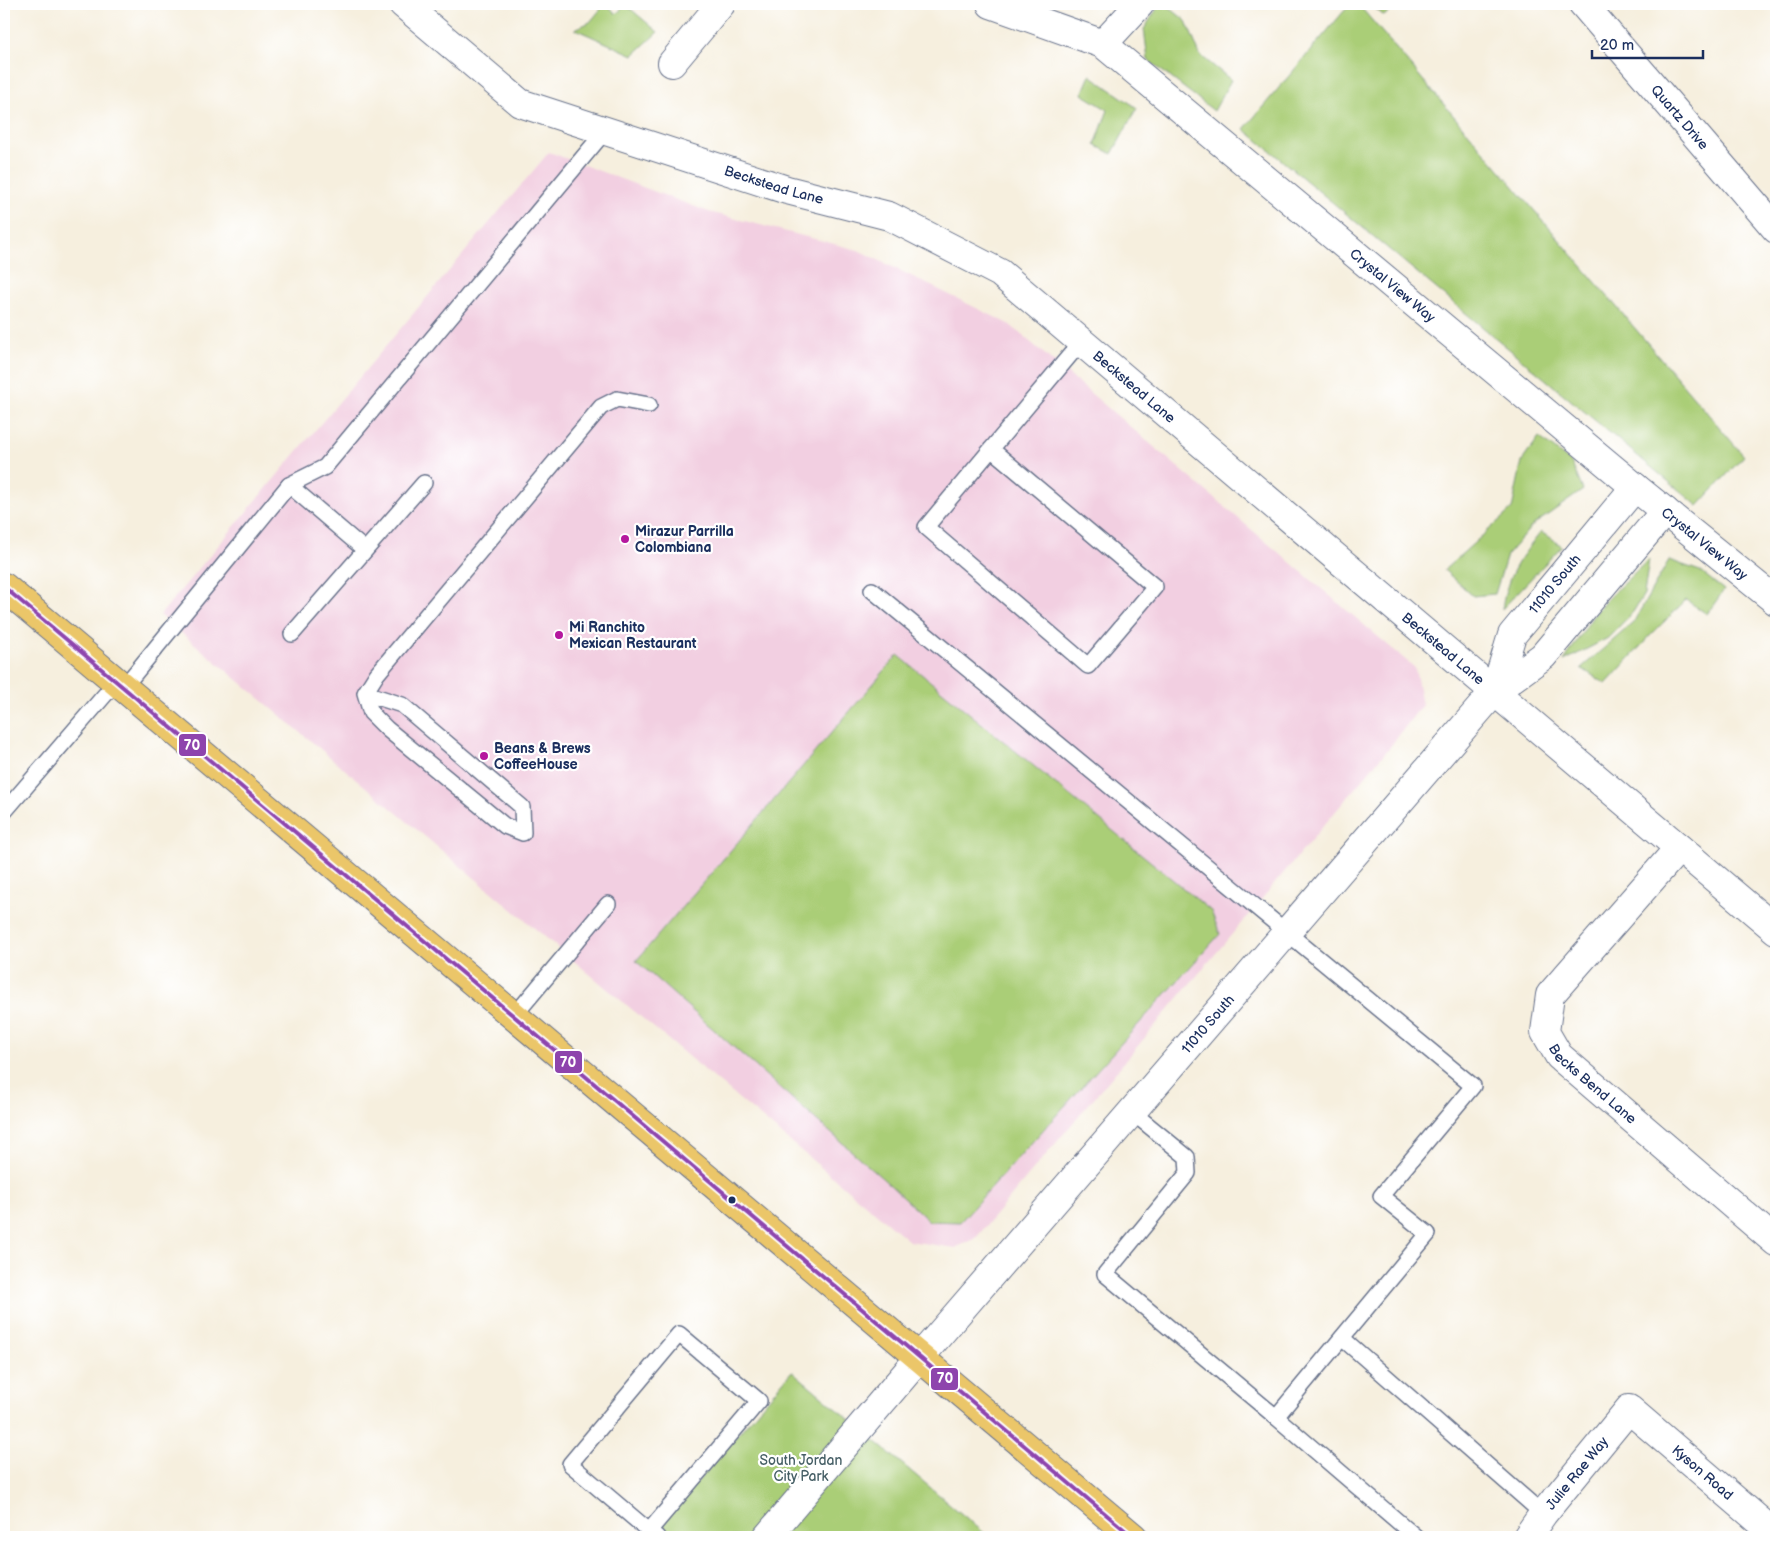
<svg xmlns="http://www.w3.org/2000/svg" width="1780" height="1541" font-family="'Balsamiq Sans',sans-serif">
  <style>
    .built { fill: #f2cfe1 }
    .green { fill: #aace77; stroke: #627e6a }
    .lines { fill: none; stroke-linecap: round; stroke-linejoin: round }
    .service-casing { stroke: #68728b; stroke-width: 18 }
    .minor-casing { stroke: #68728b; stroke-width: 30 }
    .tertiary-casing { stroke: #68728b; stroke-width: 30 }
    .primary-casing { stroke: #68728b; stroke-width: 30 }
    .service { stroke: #fff; stroke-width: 15 }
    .minor { stroke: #fff; stroke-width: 28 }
    .tertiary { stroke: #fff; stroke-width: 28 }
    .primary { stroke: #ebc669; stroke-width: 28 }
    .bus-1-casing { stroke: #fff; stroke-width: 8 }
    .bus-1 { stroke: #8e44ad; stroke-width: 4 }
    .poi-dot { fill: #b5179e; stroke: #fff; stroke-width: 2 }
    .bus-dot { fill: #1b2f5e; stroke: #fff; stroke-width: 2 }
    .labels { text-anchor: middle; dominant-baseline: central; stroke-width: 4.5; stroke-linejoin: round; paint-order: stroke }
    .street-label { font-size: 14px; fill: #1b2f5e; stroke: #fff }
    .poi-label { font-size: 14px; font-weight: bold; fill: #1b2f5e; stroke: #fff; text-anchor: start }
    .park-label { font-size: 14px; fill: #465f66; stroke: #fff }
    .line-badge { stroke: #fff; stroke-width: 2 }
    .badge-label { font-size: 14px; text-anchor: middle; font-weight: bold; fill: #fff }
  </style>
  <rect width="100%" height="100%" fill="#fff"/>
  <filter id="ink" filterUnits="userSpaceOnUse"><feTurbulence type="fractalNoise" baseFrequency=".02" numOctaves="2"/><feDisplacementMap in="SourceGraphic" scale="10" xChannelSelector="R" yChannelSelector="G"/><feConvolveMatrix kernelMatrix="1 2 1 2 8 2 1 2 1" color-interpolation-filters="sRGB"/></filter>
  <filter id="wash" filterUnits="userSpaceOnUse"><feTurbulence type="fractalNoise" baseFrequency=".0096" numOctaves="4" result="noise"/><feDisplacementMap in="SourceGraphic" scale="20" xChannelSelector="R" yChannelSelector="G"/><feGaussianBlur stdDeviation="1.12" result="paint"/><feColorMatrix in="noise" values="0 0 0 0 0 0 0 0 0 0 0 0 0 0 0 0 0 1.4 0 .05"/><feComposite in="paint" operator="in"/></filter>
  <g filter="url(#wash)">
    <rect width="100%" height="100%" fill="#f6efde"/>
    <path class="built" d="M 549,152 L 709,212 L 858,250 L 1009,324 L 1415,668 L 1422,705 L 1389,748 L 975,1239 L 955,1248 L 909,1241 L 160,615 Z"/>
    <g class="green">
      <path d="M 605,4 L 607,4 L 616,14 L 626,5 L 658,32 L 633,55 L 575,29 L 590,22 Z"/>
      <path d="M 1160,4 L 1165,4 L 1186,21 L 1200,55 L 1231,80 L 1214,111 L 1148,60 L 1144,29 Z"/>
      <path d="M 1350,4 L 1358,4 L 1744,456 L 1698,506 L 1244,129 Z"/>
      <path d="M 1370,4 L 1398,4 L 1384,16 Z"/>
      <path d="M 1090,75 L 1137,108 L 1112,154 L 1095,145 L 1108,110 L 1082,94 Z"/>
      <path d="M 1539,437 L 1571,462 L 1583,490 L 1532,526 L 1507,555 L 1495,594 L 1473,596 L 1444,570 L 1512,509 L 1522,461 Z"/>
      <path d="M 1541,532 L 1562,546 L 1502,609 C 1508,572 1519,560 1541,532 Z"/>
      <path d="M 1649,559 L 1644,594 L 1633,612 L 1608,638 L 1564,661 L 1593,616 L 1609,597 Z"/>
      <path d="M 1669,560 L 1700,571 L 1724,590 L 1707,614 L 1686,600 L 1650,636 L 1606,684 L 1581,668 L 1633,623 Z"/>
      <path d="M 898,655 L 1211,911 L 1220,934 L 960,1222 L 929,1221 L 890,1185 L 636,961 Z"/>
      <path d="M 792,1371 L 989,1537 L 650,1537 Z"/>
    </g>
  </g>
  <g filter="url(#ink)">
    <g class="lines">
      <g class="service-casing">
        <g id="service">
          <path d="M 991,449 L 1155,587 L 1088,666 L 926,527 L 1081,342"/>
          <path d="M 289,485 L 365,550"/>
          <path d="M 872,590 L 1473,1086 L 1381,1196 L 1428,1234 L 1276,1417 L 1105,1274 L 1188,1173 L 1187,1157 L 1132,1112"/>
          <path d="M 292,634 L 424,483"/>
          <path d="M 123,688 L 289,485 L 325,467 L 605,131"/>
          <path d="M 365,693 L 402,705 L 522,807 L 523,833 L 505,826 L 387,729 L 371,713 L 365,693 L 377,674 L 601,407 L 617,399 L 649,405"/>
          <path d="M 4,812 L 116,682"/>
          <path d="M 514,1016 L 608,904"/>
          <path d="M 1342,1338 L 1543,1514"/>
          <path d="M 1276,1417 L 1416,1537"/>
          <path d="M 649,1531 L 759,1401 L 679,1334 L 570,1464 L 649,1531 L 657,1537"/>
        </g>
      </g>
      <g class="minor-casing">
        <g id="minor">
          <path id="s1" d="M 991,4 L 1103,44 L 1635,487 L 1776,601"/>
          <path id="s2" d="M 1583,4 L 1776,229"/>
          <path d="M 1103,44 L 1140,4"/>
          <path d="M 672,63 L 721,4"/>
          <path id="s3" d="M 1495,691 L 1512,635 L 1635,487"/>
          <path d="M 1495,691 L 1543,656 L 1665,511"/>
          <path id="s4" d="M 1679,848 L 1550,995 L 1545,1032 L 1559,1056 L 1776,1242"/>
          <path d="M 767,1537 L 920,1357"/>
          <path id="s5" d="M 1527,1537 L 1543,1514 L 1629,1409 L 1776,1535"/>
        </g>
      </g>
      <g class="tertiary-casing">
        <g id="tertiary">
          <path id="s6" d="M 403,4 L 520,103 L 787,190 L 889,216 L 1000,273 L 1776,930"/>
          <path id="s7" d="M 920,1357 L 1495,691"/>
        </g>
      </g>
      <g class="primary-casing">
        <path id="primary" d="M 4,587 L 1133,1537"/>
      </g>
      <use href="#service" class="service"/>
      <use href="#minor" class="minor"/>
      <use href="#tertiary" class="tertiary"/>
      <use href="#primary" class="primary"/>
      <g class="bus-1-casing">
        <path id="bus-1" d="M 4,587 L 1133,1537"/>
      </g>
      <use href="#bus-1" class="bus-1"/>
    </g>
  </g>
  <g class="poi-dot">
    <circle cx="625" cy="539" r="5"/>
    <circle cx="559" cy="635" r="5"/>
    <circle cx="484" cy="756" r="5"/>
  </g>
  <circle class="bus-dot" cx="732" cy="1200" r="4.5"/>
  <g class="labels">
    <g class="street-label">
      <text stroke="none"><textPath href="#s2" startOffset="149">Quartz Drive</textPath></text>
      <text stroke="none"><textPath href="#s6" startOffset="420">Beckstead Lane</textPath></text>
      <text stroke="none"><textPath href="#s1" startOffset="496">Crystal View Way</textPath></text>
      <text stroke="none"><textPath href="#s6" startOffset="840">Beckstead Lane</textPath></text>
      <text stroke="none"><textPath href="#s1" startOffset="901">Crystal View Way</textPath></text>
      <text stroke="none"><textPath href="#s3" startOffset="125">11010 South</textPath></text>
      <text stroke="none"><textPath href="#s6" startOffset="1245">Beckstead Lane</textPath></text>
      <text stroke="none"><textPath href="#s7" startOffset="440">11010 South</textPath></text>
      <text stroke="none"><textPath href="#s4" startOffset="304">Becks Bend Lane</textPath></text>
      <text stroke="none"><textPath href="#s5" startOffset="261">Kyson Road</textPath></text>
      <text stroke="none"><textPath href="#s5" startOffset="81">Julie Rae Way</textPath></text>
    </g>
    <g class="poi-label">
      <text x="635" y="531">Mirazur Parrilla<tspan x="635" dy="16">Colombiana</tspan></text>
      <text x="569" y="627">Mi Ranchito<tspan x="569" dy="16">Mexican Restaurant</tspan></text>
      <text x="494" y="748">Beans &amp; Brews<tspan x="494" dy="16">CoffeeHouse</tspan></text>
    </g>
    <g class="park-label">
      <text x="801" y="1460">South Jordan<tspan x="801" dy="16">City Park</tspan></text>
    </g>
  </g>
  <g class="line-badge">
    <rect x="178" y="733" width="29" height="24" rx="5" fill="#8e44ad"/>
    <rect x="554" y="1050" width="29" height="24" rx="5" fill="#8e44ad"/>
    <rect x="930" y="1367" width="29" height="24" rx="5" fill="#8e44ad"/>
  </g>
  <g class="badge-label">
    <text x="192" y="750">70</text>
    <text x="568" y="1067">70</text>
    <text x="945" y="1383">70</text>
  </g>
  <rect width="1780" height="1541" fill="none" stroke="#fff" stroke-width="20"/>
  <path d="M1592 50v8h111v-8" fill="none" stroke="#1b2f5e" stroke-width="2.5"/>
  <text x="1600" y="50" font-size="15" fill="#1b2f5e" stroke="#ffffff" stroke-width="4" paint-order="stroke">20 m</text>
</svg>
